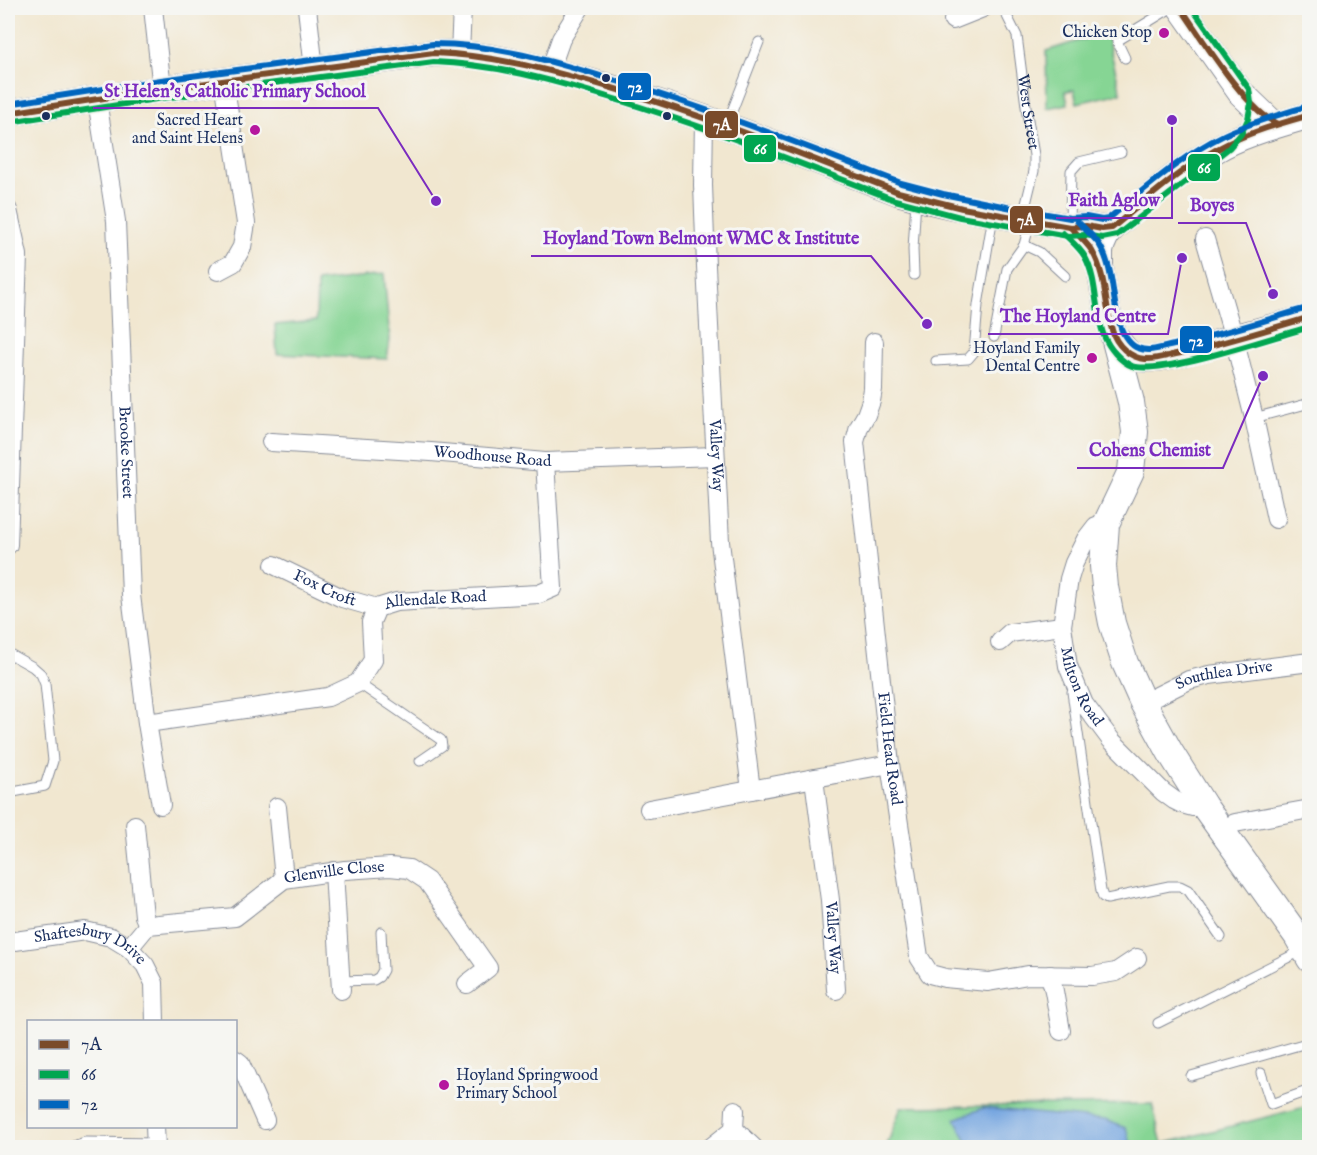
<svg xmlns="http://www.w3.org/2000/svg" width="1317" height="1155" font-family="'IM FELL English',serif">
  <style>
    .green { fill: #86d594; stroke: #508279; stroke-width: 1.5 }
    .water { fill: #76a6e0; stroke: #486a9f; stroke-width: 1.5 }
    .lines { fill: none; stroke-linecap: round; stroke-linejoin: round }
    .lane-casing { stroke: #868b97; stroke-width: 11 }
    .street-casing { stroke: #868b97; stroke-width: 20 }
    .secondary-casing { stroke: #868b97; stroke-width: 28 }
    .lane { stroke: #fff; stroke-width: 9 }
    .street { stroke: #fff; stroke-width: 18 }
    .secondary { stroke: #fff; stroke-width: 26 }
    .bus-1-casing { stroke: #f6f6f2; stroke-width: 10 }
    .bus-2-casing { stroke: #f6f6f2; stroke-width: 10 }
    .bus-3-casing { stroke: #f6f6f2; stroke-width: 10 }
    .bus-1 { stroke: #7a4b2a; stroke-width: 6 }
    .bus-2 { stroke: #00a651; stroke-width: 6 }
    .bus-3 { stroke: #0065bd; stroke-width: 6 }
    .poi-dot { fill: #b5179e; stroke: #f6f6f2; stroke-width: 2 }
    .bus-dot { fill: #1b2f5e; stroke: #f6f6f2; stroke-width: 2 }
    .labels { text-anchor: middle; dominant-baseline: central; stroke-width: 6; stroke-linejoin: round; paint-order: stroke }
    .poi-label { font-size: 16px; fill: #1b2f5e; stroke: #f6f6f2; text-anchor: end }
    .street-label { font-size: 16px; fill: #1b2f5e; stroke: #f6f6f2 }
    .leader { fill: none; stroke: #7b2cbf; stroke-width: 2 }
    .callout-dot { fill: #7b2cbf; stroke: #f6f6f2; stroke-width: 2 }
    .callout-label { font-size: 18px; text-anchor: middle; font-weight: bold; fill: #7b2cbf; stroke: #f6f6f2; stroke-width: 6; stroke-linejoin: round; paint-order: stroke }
    .line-badge { stroke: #f6f6f2; stroke-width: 2 }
    .badge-label { font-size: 16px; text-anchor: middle; font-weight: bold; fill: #fff }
  </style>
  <rect width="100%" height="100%" fill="#f6f6f2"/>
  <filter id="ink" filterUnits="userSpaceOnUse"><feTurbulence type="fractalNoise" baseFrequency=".0167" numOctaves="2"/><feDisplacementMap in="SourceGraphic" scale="12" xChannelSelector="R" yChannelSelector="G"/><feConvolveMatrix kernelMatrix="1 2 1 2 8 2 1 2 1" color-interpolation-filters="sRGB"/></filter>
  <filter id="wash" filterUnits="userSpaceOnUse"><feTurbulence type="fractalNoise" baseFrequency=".008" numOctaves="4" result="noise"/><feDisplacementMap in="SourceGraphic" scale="24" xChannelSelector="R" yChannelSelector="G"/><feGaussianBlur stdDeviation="1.35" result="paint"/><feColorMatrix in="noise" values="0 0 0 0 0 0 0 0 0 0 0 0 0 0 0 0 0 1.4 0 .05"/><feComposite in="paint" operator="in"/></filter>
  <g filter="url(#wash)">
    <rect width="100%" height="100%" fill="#f1e7d0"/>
    <g class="green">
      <path d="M 1106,32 L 1121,93 L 1077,103 L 1074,90 L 1065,91 L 1068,104 L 1047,108 L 1046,51 Z"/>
      <path d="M 384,274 L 390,340 L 387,359 L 277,354 L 275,325 L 316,321 L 317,282 Z"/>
      <path d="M 1152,1104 L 1162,1144 L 1309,1106 L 1309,1147 L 886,1148 L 901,1107 Z"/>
    </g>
    <path class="water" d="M 983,1108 L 1105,1120 L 1126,1128 L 1132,1147 L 970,1147 L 955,1119 Z"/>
  </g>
  <g filter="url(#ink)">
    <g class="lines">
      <g class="lane-casing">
        <g id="lane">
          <path id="s1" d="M 1003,8 L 1017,36 L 1027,114 L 1034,155 L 1034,171 L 1023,216"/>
          <path d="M 1125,58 L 1117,41 L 1171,8"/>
          <path d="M 727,124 L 759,42"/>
          <path d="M 1070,224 L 1071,171 L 1079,162 L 1121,152"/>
          <path d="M 1024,245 L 1039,252 L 1065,276"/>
          <path d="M 914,275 L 913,249 L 916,200"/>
          <path d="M 994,337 L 1007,269 L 1024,245 L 1030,223"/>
          <path d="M 936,361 L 968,359 L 974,352 L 978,305 L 993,216"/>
          <path d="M 1254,418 L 1310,403"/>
          <path d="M 8,653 L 33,667 L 41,674 L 45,684 L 53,761 L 45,786 L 8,793"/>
          <path d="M 358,683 L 441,740 L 442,746 L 420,761"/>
          <path d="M 1072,692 L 1101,891 L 1103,897 L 1107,899 L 1169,886 L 1180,886 L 1188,890 L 1221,937"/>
          <path d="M 341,981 L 374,980 L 379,977 L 383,970 L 381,932"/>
          <path d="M 1158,1023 L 1303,950"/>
          <path d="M 1261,1073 L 1271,1104 L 1310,1090"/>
          <path d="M 1191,1076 L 1310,1042"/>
          <path d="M 68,1148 L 85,1142 L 156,1143"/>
        </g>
      </g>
      <g class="street-casing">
        <g id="street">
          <path d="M 153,8 L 162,89"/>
          <path d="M 307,8 L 314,69"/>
          <path d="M 953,20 L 983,8"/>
          <path d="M 460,53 L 462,8"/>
          <path d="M 550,70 L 561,39 L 580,8"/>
          <path id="s2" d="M 97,100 L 116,221 L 131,595 L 147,723 L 161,805"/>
          <path id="s3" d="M 704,118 L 703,185 L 706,266 L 720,542 L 751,790"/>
          <path d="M 8,210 L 18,255 L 8,545"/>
          <path d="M 1205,239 L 1234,338 L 1254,418 L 1276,519"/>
          <path d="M 218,271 L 233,263 L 242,247 L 246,223 L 224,81"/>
          <path id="s4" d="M 874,342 L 873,389 L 871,401 L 866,415 L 859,427 L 855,442 L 890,764 L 919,957 L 930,974 L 945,978 L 988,982 L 1028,975 L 1092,976 L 1116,972 L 1137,958"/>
          <path id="s5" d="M 271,442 L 431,452 L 545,462 L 715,456"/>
          <path id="s6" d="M 1106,524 L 1096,526 L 1086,539 L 1074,563 L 1069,579 L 1062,626 L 1068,666 L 1084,704 L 1111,740 L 1163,792 L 1174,800 L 1182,804 L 1193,807 L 1204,806"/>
          <path id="s7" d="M 274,565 L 342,598 L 377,608"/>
          <path d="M 1000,642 L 1010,633 L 1062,626"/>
          <path id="s8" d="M 1143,703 L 1189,680 L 1209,675 L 1310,662"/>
          <path id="s9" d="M 147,723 L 328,697 L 358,683 L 373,660 L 371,622 L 377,608 L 396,602 L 539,594 L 553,588 L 545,462"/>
          <path id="s10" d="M 814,779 L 830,900 L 836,990"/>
          <path d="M 277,807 L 284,879"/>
          <path d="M 649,809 L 890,764"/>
          <path d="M 135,825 L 144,916 L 148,925"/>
          <path d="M 1222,831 L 1235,823 L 1310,809"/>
          <path d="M 334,871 L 341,990"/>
          <path id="s11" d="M 8,942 L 85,931 L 111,937 L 129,948 L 145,965 L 154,983 L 155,1022"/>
          <path id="s12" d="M 129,948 L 148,925 L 235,917 L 284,879 L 345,870 L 390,867 L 409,869 L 427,881 L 488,968 L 467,984"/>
          <path d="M 1050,975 L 1054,991 L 1061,1031"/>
          <path d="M 236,1060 L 240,1063 L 265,1120"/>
          <path d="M 735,1110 L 734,1129 L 754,1148"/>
          <path d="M 155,1126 L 156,1148"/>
          <path d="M 710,1148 L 734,1129"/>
        </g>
      </g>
      <g class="secondary-casing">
        <g id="secondary">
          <path d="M 1181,8 L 1241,93 L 1266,117 L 1270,121 L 1278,124"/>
          <path d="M 8,113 L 162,89 L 434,53 C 488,53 539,67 590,82 C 695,112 797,152 898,192 C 954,209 1013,217 1070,227 L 1086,226 L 1102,229 L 1112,228"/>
          <path d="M 1310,115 C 1277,125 1244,133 1215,150 C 1180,169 1144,202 1112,228 L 1106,235 L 1102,244 L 1100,251 L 1100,268 L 1107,310 L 1131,402 L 1135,432 L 1131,471 L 1106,524 L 1103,566 L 1105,587 L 1112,623 L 1125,663 L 1143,703 L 1170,752 L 1204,806 L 1297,936 L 1310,959"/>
          <path d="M 1113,334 C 1119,342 1125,353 1135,357 C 1152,365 1214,344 1234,338 C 1259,331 1284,324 1310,317"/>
        </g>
      </g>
      <use href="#lane" class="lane"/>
      <use href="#street" class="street"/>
      <use href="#secondary" class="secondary"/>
      <g class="bus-1-casing">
        <g id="bus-1">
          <path d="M 1181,8 C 1201,37 1247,112 1278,124"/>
          <path d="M 8,113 L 162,89 L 434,53 C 495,55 553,71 612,88 C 709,117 804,155 898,192 L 962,208 L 1070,227 L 1086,226 L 1102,229 L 1112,228 C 1149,198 1184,165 1227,144 C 1253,131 1282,123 1310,115"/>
          <path d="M 1070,227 C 1077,234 1086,242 1092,251 C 1106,274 1105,305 1112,330 C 1116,345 1130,358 1145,359 C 1157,360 1169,355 1181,353 C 1224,343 1267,330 1310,317"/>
        </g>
      </g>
      <g class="bus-2-casing">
        <g id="bus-2">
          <path d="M 9,122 L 163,98 L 434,62 C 494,64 551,80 608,97 C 705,126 800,163 895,200 L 960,217 L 1068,236 L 1085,235 L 1102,238 L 1117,235 L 1229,148 L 1241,134 L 1248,119 L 1251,103 L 1249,89 L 1192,8"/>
          <path d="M 1063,233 C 1071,241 1080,248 1085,257 C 1098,281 1094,311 1104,336 C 1109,348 1120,361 1132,366 C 1161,376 1275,336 1310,327"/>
        </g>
      </g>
      <g class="bus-3-casing">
        <g id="bus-3">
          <path d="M 8,104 L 161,80 L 433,44 C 494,44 552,61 610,79 C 709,108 805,146 901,183 L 943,194 L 1007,207 L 1070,218 L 1086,217 L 1102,220 L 1108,219 C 1145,189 1181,156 1224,135 C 1251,122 1279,115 1307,106"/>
          <path d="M 1077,221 C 1084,228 1093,236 1099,244 C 1115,269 1111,301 1121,328 C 1123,335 1131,346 1138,348 C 1150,353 1163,347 1174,345 C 1219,335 1263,321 1307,308"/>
        </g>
      </g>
      <use href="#bus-1" class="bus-1"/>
      <use href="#bus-2" class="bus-2"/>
      <use href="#bus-3" class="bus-3"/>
    </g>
  </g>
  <g class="poi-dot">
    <circle cx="1164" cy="33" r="6"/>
    <circle cx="255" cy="130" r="6"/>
    <circle cx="1092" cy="358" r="6"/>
    <circle cx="444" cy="1085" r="6"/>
  </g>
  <g class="bus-dot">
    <circle cx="606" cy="78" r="5"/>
    <circle cx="46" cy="116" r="5"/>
    <circle cx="667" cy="116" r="5"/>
  </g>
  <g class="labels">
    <g class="poi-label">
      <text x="1152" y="33">Chicken Stop</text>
      <text x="243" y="121">Sacred Heart<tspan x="243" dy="18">and Saint Helens</tspan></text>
      <text x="1080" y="349">Hoyland Family<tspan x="1080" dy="18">Dental Centre</tspan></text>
      <text x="456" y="1076" text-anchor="start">Hoyland Springwood<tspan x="456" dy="18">Primary School</tspan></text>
    </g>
    <g class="street-label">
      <text stroke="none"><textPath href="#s1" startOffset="108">West Street</textPath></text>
      <text stroke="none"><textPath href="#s2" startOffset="354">Brooke Street</textPath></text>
      <text stroke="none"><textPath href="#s3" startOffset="338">Valley Way</textPath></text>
      <text stroke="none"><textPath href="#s5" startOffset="222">Woodhouse Road</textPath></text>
      <text stroke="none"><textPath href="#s7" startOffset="56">Fox Croft</textPath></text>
      <text stroke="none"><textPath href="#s9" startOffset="356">Allendale Road</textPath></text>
      <text stroke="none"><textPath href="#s8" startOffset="87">Southlea Drive</textPath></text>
      <text stroke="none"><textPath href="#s6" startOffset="182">Milton Road</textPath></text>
      <text stroke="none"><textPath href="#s4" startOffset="412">Field Head Road</textPath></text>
      <text stroke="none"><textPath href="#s12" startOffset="230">Glenville Close</textPath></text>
      <text stroke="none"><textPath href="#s10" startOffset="160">Valley Way</textPath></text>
      <text stroke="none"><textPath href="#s11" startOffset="86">Shaftesbury Drive</textPath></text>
    </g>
  </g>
  <path class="leader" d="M436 201L378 108H93M1172 120L1172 218H1056M1273 294L1246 223H1178M927 324L871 256H531M1182 258L1168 334H988M1263 376L1223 468H1077"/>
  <g class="callout-dot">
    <circle cx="436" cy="201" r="6"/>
    <circle cx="1172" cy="120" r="6"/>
    <circle cx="1273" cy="294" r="6"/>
    <circle cx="927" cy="324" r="6"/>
    <circle cx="1182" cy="258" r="6"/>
    <circle cx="1263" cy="376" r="6"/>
  </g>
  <g class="callout-label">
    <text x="235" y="97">St Helen's Catholic Primary School</text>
    <text x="1114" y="206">Faith Aglow</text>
    <text x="1212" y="211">Boyes</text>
    <text x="701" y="244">Hoyland Town Belmont WMC &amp; Institute</text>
    <text x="1078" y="322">The Hoyland Centre</text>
    <text x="1150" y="456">Cohens Chemist</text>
  </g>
  <g class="line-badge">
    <rect x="617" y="72" width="35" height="29" rx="6" fill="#0065bd"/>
    <rect x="704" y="110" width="35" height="29" rx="6" fill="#7a4b2a"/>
    <rect x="743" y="134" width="34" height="29" rx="6" fill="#00a651"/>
    <rect x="1187" y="153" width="34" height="29" rx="6" fill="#00a651"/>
    <rect x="1009" y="205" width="35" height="29" rx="6" fill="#7a4b2a"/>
    <rect x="1179" y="325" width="34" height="29" rx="6" fill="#0065bd"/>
  </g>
  <g class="badge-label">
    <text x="635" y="92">72</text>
    <text x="722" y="130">7A</text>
    <text x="760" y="154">66</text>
    <text x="1204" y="173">66</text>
    <text x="1026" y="225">7A</text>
    <text x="1196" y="346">72</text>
  </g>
  <rect width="1317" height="1155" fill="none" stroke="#f6f6f2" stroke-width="30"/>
  <rect x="27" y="1020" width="210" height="108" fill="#f6f6f2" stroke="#9ea6b7" stroke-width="1.5"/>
  <rect x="39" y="1040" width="30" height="9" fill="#7a4b2a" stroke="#9ea6b7" stroke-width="1.5"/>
  <text x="81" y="1050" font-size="18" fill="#1b2f5e">7A</text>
  <rect x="39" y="1070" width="30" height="9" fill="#00a651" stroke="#9ea6b7" stroke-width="1.5"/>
  <text x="81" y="1080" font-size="18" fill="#1b2f5e">66</text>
  <rect x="39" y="1100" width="30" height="9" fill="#0065bd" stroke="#9ea6b7" stroke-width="1.5"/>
  <text x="81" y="1110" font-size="18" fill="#1b2f5e">72</text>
</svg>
